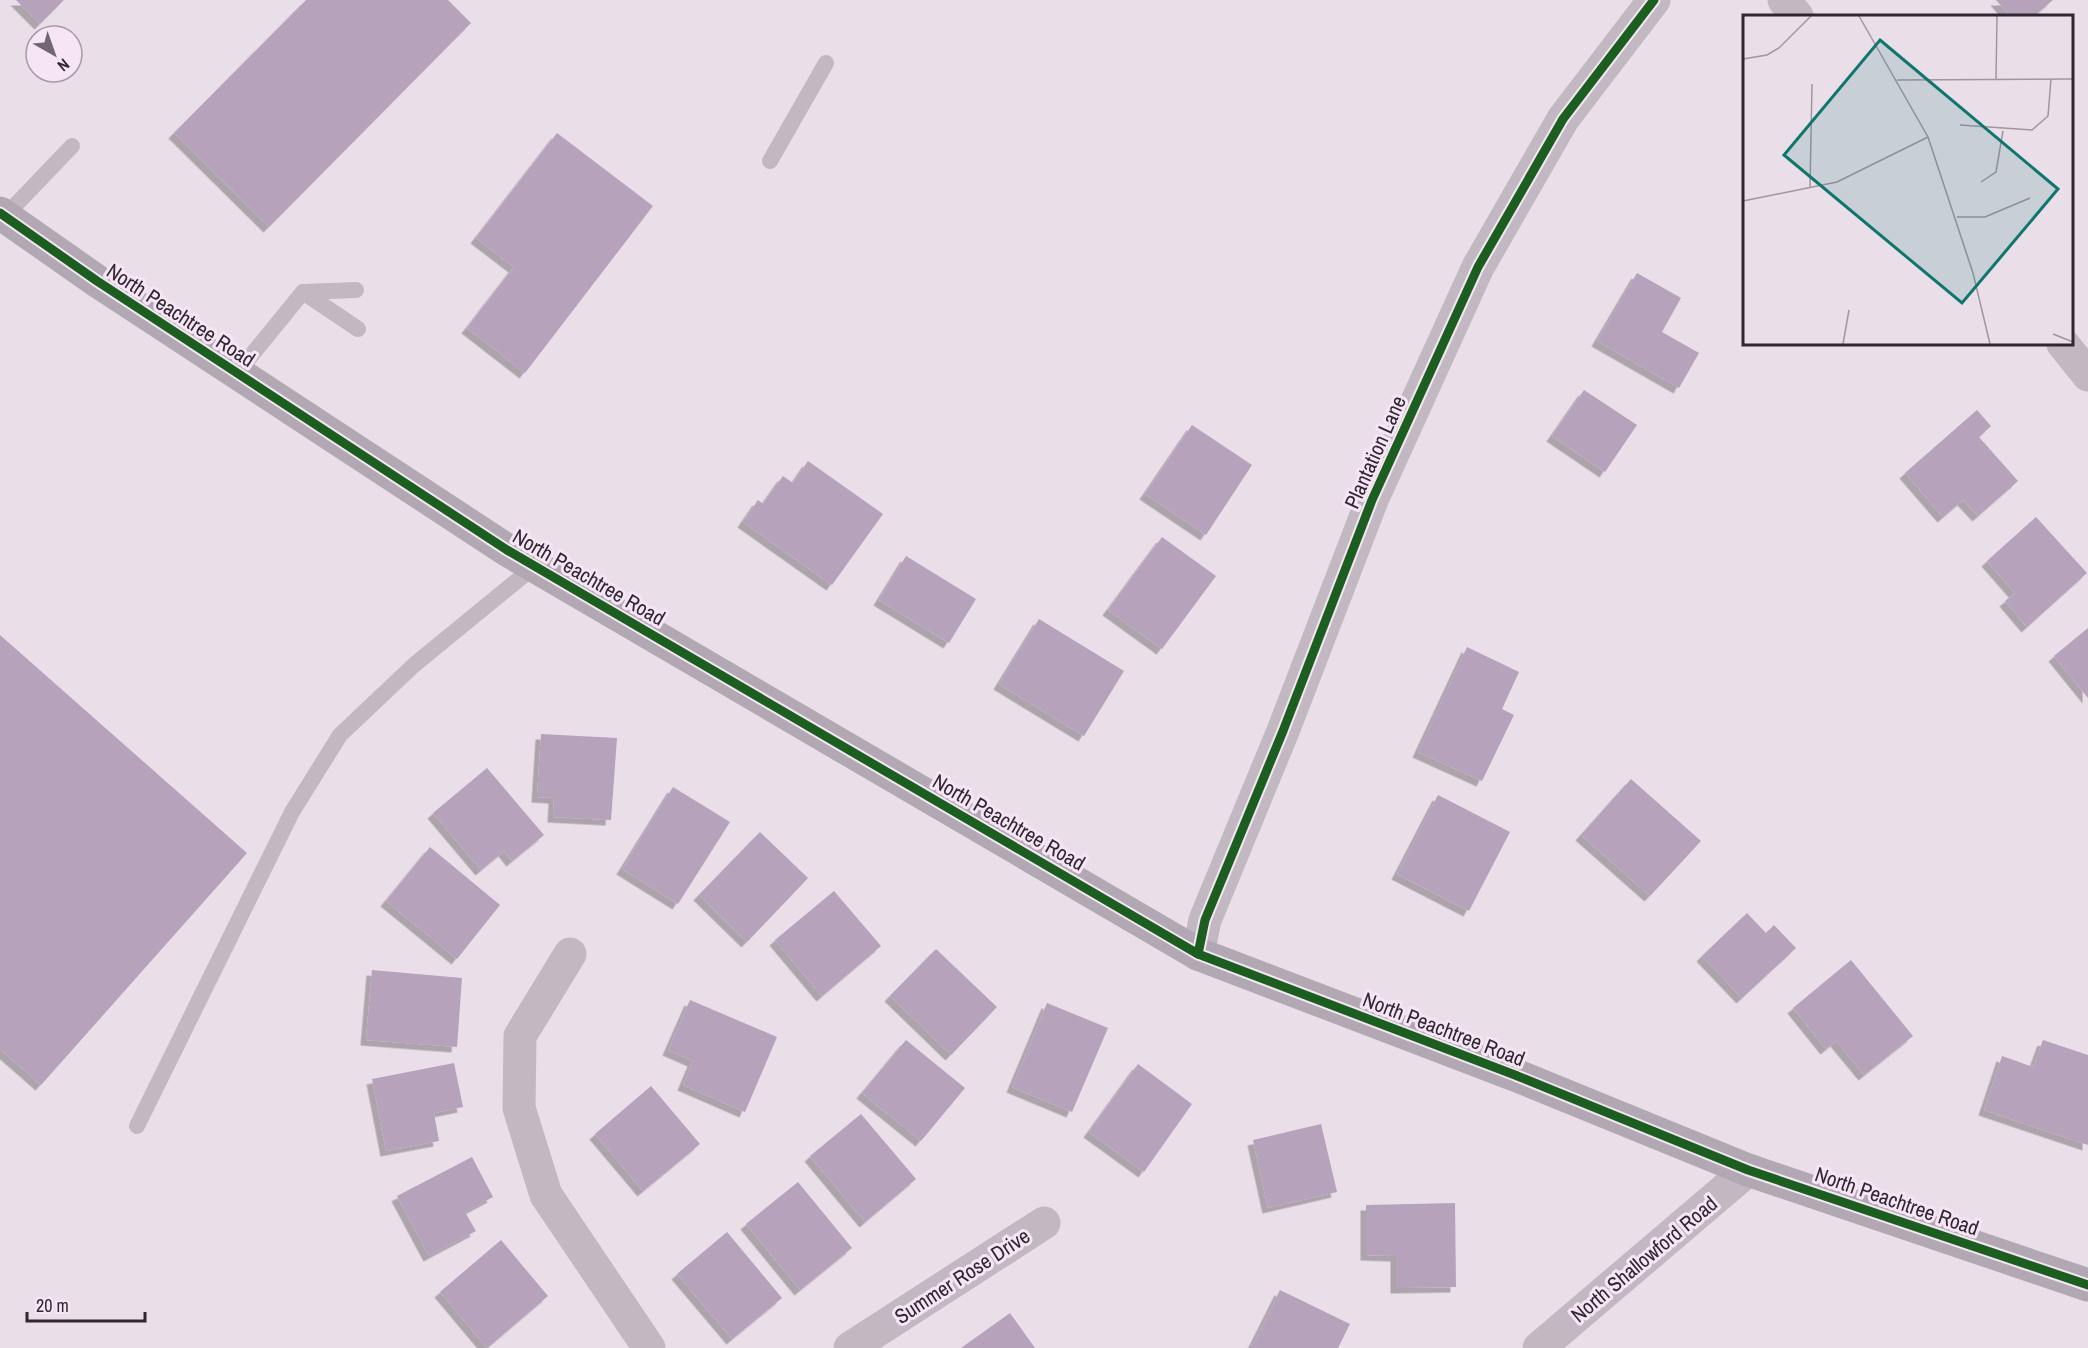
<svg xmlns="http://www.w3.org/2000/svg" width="2088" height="1348" font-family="'Archivo Narrow',sans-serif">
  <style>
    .building { fill: #b6a2bb; filter: url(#shadow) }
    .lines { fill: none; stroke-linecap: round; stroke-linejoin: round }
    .lane { stroke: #c2b8c2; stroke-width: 16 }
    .street { stroke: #c2b8c2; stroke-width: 33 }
    .secondary { stroke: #b2a8b3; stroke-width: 33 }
    .cycleway-casing { stroke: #f6e6f5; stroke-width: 13 }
    .cycleway { stroke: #1b5e20; stroke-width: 9 }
    .labels { text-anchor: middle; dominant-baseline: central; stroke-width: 6; stroke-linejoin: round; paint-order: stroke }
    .street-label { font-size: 21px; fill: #302732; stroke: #f6e6f5 }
    .inset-road { fill: none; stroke: #a095a0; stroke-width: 1.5 }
    .view { fill: #0f766e; fill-opacity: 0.15; stroke: #0f766e; stroke-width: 3 }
    .inset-edge { fill: none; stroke: #302732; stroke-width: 3 }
  </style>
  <defs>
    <filter id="shadow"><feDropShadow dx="-5.5" dy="5.5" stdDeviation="0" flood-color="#0004"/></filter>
  </defs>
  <rect width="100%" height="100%" fill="#eadee9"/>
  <g class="building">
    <path d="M 16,0 L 64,0 L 40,24 Z"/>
    <path d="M 306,0 L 448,0 L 471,23 L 269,227 L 174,133 Z"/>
    <path d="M 1996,0 L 2053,0 L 2034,16 L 2010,16 Z"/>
    <path d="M 557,133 L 653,206 L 525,373 L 467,328 L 514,267 L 476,238 Z"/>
    <path d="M 1637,273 L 1681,298 L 1662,332 L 1699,353 L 1679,388 L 1597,341 Z"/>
    <path d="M 1584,390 L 1637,425 L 1605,472 L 1552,436 Z"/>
    <path d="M 1977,410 L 1991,426 L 1979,437 L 2018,481 L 1978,516 L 1963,500 L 1943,517 L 1905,473 Z"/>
    <path d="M 1192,425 L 1252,465 L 1206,535 L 1145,494 Z"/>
    <path d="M 808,461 L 883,514 L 832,585 L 743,522 L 758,500 L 763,504 L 783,476 L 793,483 Z"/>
    <path d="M 2036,517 L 2087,573 L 2027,627 L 2005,601 L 2015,593 L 1987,561 Z"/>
    <path d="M 1162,537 L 1216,576 L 1162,649 L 1108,610 Z"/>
    <path d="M 906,556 L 976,599 L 949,643 L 879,600 Z"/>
    <path d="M 1039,619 L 1124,671 L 1084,736 L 999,684 Z"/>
    <path d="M 2088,628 L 2088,698 L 2054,656 Z"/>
    <path d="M 0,635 L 247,853 L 41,1085 L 0,1049 Z"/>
    <path d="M 1467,647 L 1519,672 L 1502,709 L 1514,715 L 1482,781 L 1418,752 Z"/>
    <path d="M 541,734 L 617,738 L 611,820 L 553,817 L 554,798 L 537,797 Z"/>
    <path d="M 487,768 L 544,835 L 512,861 L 504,851 L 481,870 L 433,813 Z"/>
    <path d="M 1631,779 L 1701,841 L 1650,896 L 1581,835 Z"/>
    <path d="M 673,787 L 730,822 L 678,904 L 622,869 Z"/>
    <path d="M 1438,795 L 1510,832 L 1469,911 L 1397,874 Z"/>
    <path d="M 760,832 L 808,878 L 747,942 L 699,895 Z"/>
    <path d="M 430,847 L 500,905 L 457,959 L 386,901 Z"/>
    <path d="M 834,891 L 881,946 L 822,996 L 775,940 Z"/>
    <path d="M 1747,913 L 1766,933 L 1774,925 L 1796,948 L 1742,998 L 1702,956 Z"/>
    <path d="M 936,949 L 997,1007 L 951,1055 L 890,996 Z"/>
    <path d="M 1851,960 L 1913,1036 L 1864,1075 L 1836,1041 L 1826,1049 L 1793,1008 Z"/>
    <path d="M 372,970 L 462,978 L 457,1047 L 366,1040 Z"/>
    <path d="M 690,1000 L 777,1037 L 745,1112 L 683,1085 L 693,1061 L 668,1050 Z"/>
    <path d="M 1047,1003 L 1108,1028 L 1072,1112 L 1012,1087 Z"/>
    <path d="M 906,1040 L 965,1088 L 921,1141 L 862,1093 Z"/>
    <path d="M 2043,1040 L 2088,1055 L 2088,1145 L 1984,1110 L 2002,1056 L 2033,1067 Z"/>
    <path d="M 454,1063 L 463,1107 L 434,1113 L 439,1141 L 386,1151 L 372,1079 Z"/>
    <path d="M 1138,1064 L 1192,1104 L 1144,1172 L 1089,1132 Z"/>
    <path d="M 651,1086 L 700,1144 L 643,1191 L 595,1134 Z"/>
    <path d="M 861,1114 L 916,1179 L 865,1222 L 810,1156 Z"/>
    <path d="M 1321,1124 L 1337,1192 L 1268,1208 L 1253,1140 Z"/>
    <path d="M 472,1157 L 493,1197 L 465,1212 L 476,1231 L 429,1256 L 397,1196 Z"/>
    <path d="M 798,1182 L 852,1248 L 800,1290 L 746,1224 Z"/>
    <path d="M 1455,1203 L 1456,1287 L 1396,1288 L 1396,1256 L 1366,1255 L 1366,1205 Z"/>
    <path d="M 727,1232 L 782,1298 L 732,1339 L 677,1274 Z"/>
    <path d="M 501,1240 L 548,1296 L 487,1348 L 440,1292 Z"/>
    <path d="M 1280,1290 L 1350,1324 L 1338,1348 L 1251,1348 Z"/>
    <path d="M 1010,1313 L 1035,1348 L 961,1348 Z"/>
  </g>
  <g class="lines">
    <g class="lane">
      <path d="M 770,161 L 826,63"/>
      <path d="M 5,216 L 72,146"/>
      <path d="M 303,292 L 358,329"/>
      <path d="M 237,373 L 303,292 L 356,290"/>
      <path d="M 137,1126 L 292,812 L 340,735 L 414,665 L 535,566"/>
    </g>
    <g class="street">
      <path d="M 1784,0 L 1797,16"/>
      <path d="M 2063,344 L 2088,375"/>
      <path d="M 570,954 L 520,1036 L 519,1108 L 546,1195 L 649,1348"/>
      <path d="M 1198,954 L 1205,920 L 1283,731 L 1372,500 L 1478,267 L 1563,119 L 1654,0"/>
      <path d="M 850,1348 L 1044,1223"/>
      <path d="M 1539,1348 L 1748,1170"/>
    </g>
    <path class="secondary" d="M 0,213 L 97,281 L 507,550 L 1198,954 L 1515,1075 L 1748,1170 L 2088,1285"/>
    <g class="cycleway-casing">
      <g id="cycleway">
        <path d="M 0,213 L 97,281 L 507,550 L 1198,954 L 1515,1075 L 1748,1170 L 2088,1285"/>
        <path d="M 1198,954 L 1205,920 L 1283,731 L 1372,500 L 1478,267 L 1563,119 L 1654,0"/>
      </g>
    </g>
    <use href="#cycleway" class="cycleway"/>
  </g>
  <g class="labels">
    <g class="street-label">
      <text transform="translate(181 315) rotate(33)">North Peachtree Road</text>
      <text transform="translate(1375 452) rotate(-66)">Plantation Lane</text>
      <text transform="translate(589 577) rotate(30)">North Peachtree Road</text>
      <text transform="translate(1009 822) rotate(30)">North Peachtree Road</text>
      <text transform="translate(1444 1029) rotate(21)">North Peachtree Road</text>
      <text transform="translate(1897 1201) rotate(19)">North Peachtree Road</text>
      <text transform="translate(1644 1259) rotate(-40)">North Shallowford Road</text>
      <text transform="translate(962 1276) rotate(-33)">Summer Rose Drive</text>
    </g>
  </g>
  <g transform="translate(1743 15)">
    <rect width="330" height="330" fill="#eadee9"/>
    <path class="inset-road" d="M 116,1 L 185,122 L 230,258 L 247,329M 0,44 L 24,40 L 36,33 L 68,1M 253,64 L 254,1M 154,65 L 330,64M 217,110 L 289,115 L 305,101 L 308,64M 238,167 L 253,157 L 260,116M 67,173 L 69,69M 0,186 L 94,167 L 185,122M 214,202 L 242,202 L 287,183M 310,319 L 330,327M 100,329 L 106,295"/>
    <path class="view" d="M 137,25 L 315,174 L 219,288 L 41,140 Z"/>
    <rect width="330" height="330" class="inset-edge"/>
  </g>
  <g transform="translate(54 54) rotate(140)"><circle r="28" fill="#f6e6f5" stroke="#a79aa7" stroke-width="1.5"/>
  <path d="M0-4.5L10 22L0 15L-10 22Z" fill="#716772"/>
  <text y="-9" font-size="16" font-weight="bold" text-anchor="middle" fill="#302732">N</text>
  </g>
  <path d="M27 1312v9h118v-9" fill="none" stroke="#302732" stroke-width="3"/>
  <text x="36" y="1312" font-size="18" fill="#302732" stroke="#f6e6f5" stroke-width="4.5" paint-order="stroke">20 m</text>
</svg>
